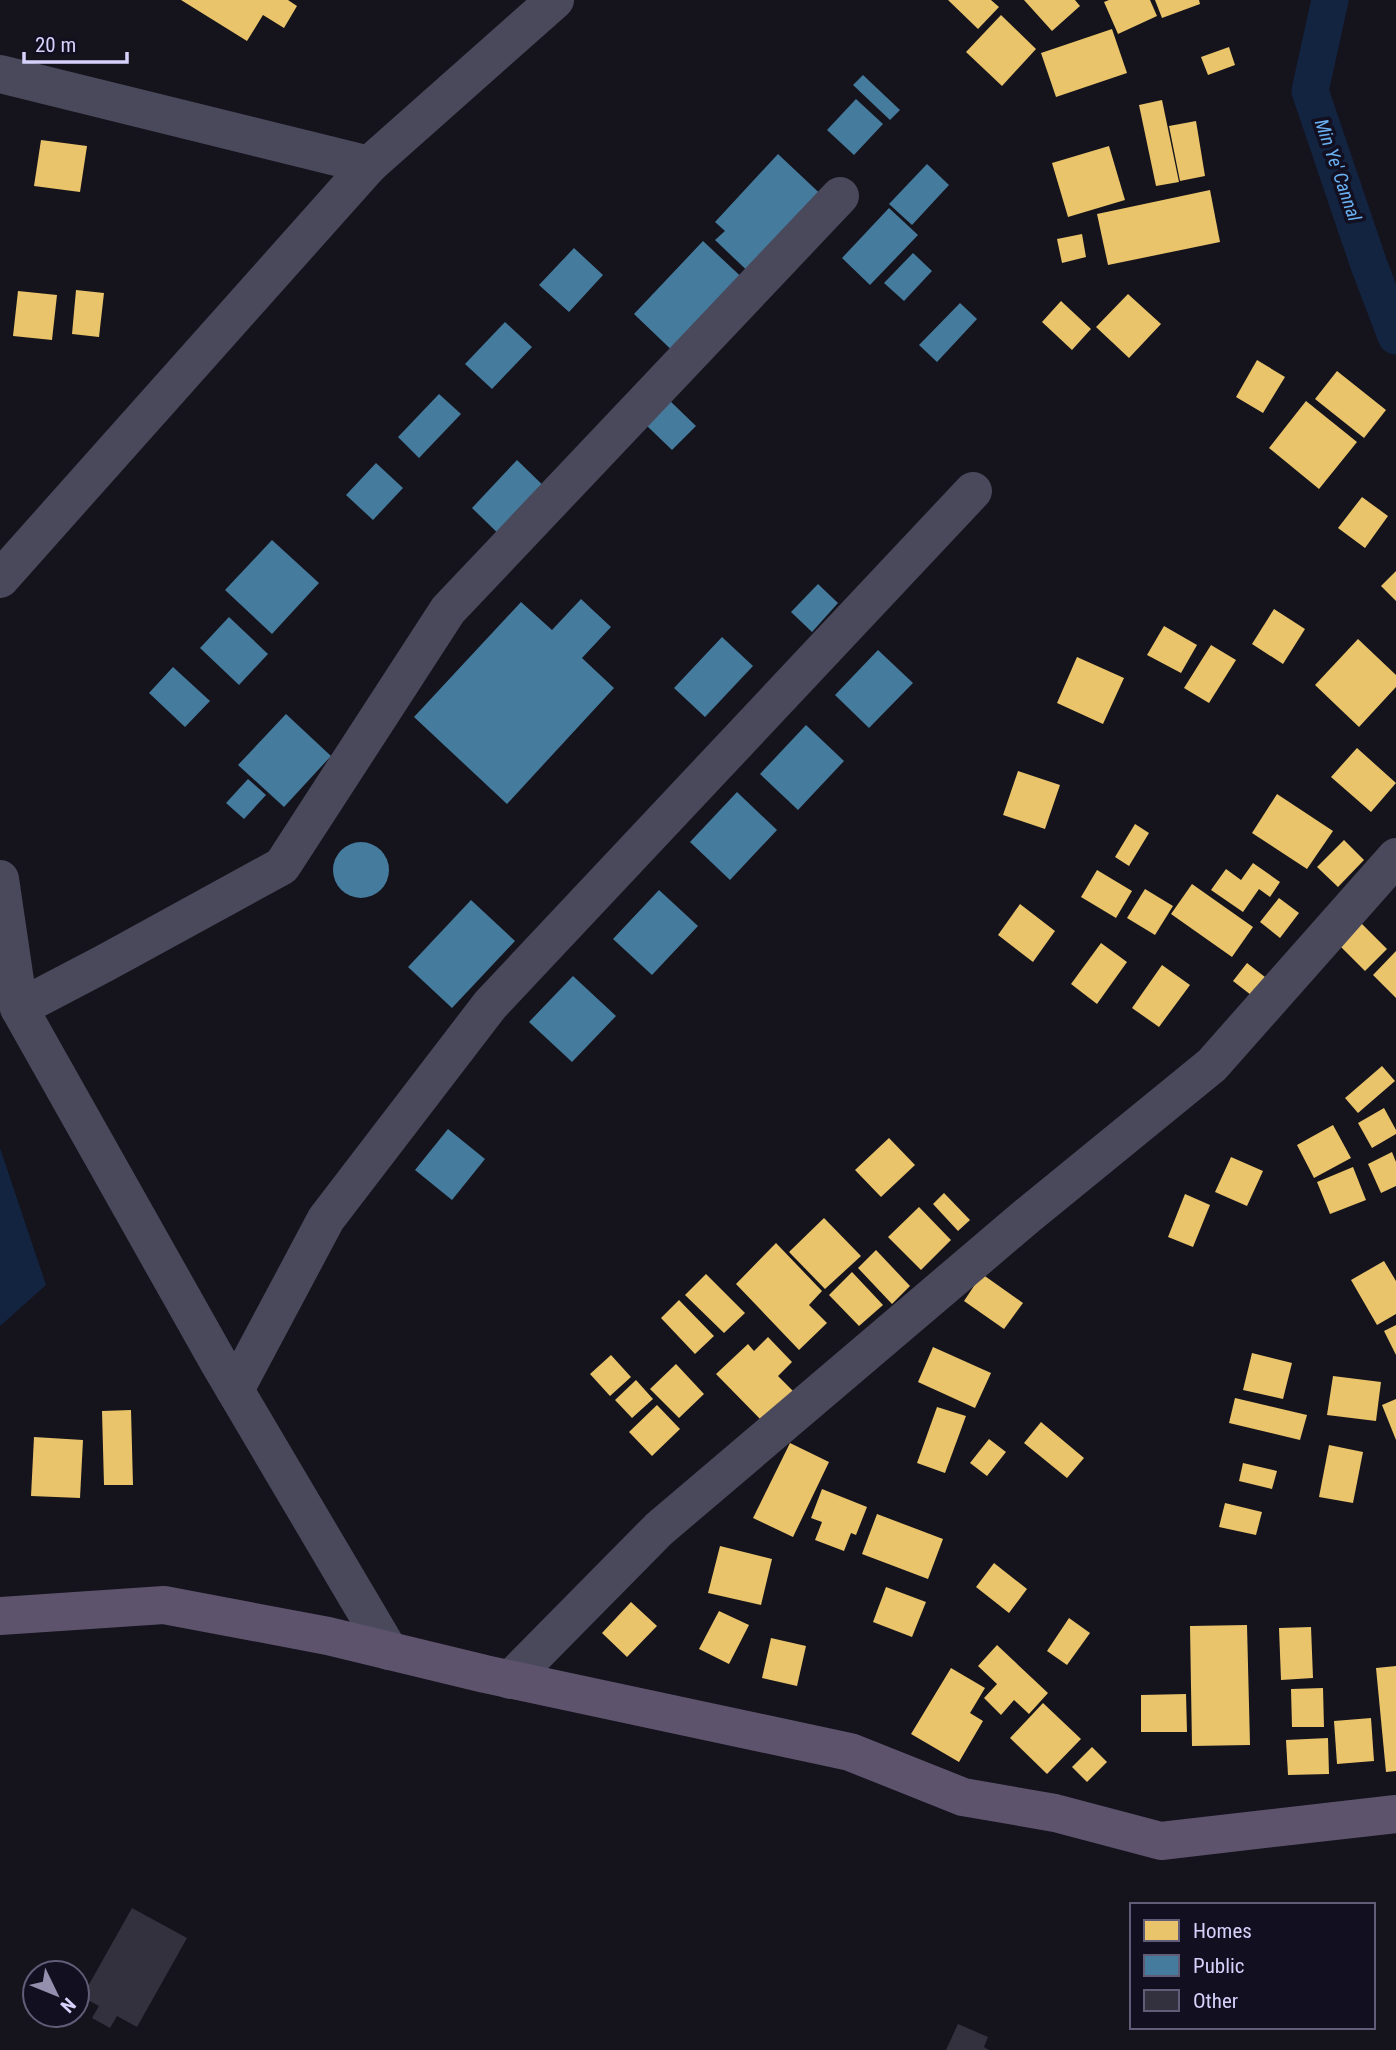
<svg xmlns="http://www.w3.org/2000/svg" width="1396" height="2050" font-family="'Roboto Condensed',sans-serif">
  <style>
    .water { fill: #132441 }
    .homes { fill: #e9c46a }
    .public { fill: #457b9d }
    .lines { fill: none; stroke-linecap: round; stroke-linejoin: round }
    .canal { stroke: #132441; stroke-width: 37 }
    .building { fill: #33313e }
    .minor { stroke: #4a495c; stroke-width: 38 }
    .major { stroke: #5d536d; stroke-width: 38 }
    .labels { text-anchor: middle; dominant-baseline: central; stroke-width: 7; stroke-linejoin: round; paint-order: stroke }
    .water-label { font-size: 19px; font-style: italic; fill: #69b1f2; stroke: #120f20 }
  </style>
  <rect width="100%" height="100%" fill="#15131c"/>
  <path class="water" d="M 0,1148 L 46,1285 L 0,1326 Z"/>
  <g class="homes">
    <path d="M 181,0 L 288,0 L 297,6 L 284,28 L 263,15 L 247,41 Z"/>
    <path d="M 948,0 L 991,0 L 999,7 L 978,29 Z"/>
    <path d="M 1024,0 L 1075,0 L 1080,6 L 1052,31 Z"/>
    <path d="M 1109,0 L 1150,0 L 1157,16 L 1118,34 L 1104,2 Z"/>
    <path d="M 1155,0 L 1199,0 L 1200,4 L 1162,18 Z"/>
    <path d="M 1001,15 L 1036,49 L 1002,86 L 966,52 Z"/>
    <path d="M 1112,29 L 1127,73 L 1056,97 L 1041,53 Z"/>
    <path d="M 1229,47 L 1235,65 L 1208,75 L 1201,57 Z"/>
    <path d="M 1162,100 L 1179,182 L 1156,186 L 1139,105 Z"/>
    <path d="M 1196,121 L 1205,176 L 1180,181 L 1169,126 Z"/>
    <path d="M 41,140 L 87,146 L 80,192 L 34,186 Z"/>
    <path d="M 1109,146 L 1125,200 L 1068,217 L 1052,163 Z"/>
    <path d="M 1210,190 L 1220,242 L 1108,265 L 1097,214 Z"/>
    <path d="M 1082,234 L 1086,257 L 1062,263 L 1057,239 Z"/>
    <path d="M 76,290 L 104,293 L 99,337 L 72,334 Z"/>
    <path d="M 18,291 L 57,295 L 52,340 L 13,336 Z"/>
    <path d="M 1128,294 L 1161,324 L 1129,358 L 1096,327 Z"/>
    <path d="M 1061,301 L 1091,329 L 1072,350 L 1042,322 Z"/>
    <path d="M 1257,360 L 1285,377 L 1263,413 L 1236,397 Z"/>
    <path d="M 1337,371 L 1386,410 L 1364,438 L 1315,399 Z"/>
    <path d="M 1306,401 L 1357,442 L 1319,489 L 1269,448 Z"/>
    <path d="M 1362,497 L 1388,516 L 1365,548 L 1338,528 Z"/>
    <path d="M 1396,571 L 1396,601 L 1381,586 Z"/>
    <path d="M 1274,609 L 1305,629 L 1283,664 L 1252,644 Z"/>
    <path d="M 1164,626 L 1197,645 L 1181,673 L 1147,655 Z"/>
    <path d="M 1358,639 L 1396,675 L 1396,687 L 1359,727 L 1315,685 Z"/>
    <path d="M 1211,645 L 1236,660 L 1209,703 L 1184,688 Z"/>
    <path d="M 1077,657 L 1124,678 L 1103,724 L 1057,703 Z"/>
    <path d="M 1357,748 L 1396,783 L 1371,812 L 1331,777 Z"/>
    <path d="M 1018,771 L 1060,785 L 1045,829 L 1003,815 Z"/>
    <path d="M 1277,794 L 1333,831 L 1307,869 L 1252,833 Z"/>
    <path d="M 1135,824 L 1149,833 L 1129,866 L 1115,857 Z"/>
    <path d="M 1344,840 L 1364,860 L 1338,887 L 1317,867 Z"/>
    <path d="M 1253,863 L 1280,882 L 1270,897 L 1259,889 L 1243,912 L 1211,890 L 1226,869 L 1241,880 Z"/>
    <path d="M 1097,870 L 1132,891 L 1116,918 L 1081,897 Z"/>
    <path d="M 1192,884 L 1253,927 L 1232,957 L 1171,914 Z"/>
    <path d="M 1145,889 L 1173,906 L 1155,935 L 1127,918 Z"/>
    <path d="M 1279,898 L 1299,913 L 1280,938 L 1260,922 Z"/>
    <path d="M 1020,904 L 1055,931 L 1033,962 L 998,935 Z"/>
    <path d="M 1360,922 L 1387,949 L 1365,971 L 1338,944 Z"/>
    <path d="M 1101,943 L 1127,962 L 1097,1004 L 1071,984 Z"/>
    <path d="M 1396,951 L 1396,998 L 1373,975 Z"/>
    <path d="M 1247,963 L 1274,984 L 1260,1002 L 1233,981 Z"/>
    <path d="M 1162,965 L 1190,985 L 1159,1027 L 1132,1008 Z"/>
    <path d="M 1382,1066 L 1395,1081 L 1358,1113 L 1345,1098 Z"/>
    <path d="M 1384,1108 L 1396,1130 L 1396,1134 L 1372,1148 L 1358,1123 Z"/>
    <path d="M 1333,1125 L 1351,1158 L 1314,1178 L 1297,1145 Z"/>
    <path d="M 889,1138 L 915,1165 L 881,1197 L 855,1170 Z"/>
    <path d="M 1392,1152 L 1396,1162 L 1396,1186 L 1381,1193 L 1368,1164 Z"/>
    <path d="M 1231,1157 L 1263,1171 L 1247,1206 L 1215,1192 Z"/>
    <path d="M 1353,1167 L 1366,1200 L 1330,1214 L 1317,1182 Z"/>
    <path d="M 944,1193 L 970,1220 L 958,1231 L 933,1204 Z"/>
    <path d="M 1185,1194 L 1210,1205 L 1193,1247 L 1168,1237 Z"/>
    <path d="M 919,1207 L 951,1240 L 921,1270 L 888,1237 Z"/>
    <path d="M 824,1218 L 861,1256 L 825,1289 L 789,1252 Z"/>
    <path d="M 776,1243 L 822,1291 L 809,1305 L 827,1323 L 799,1350 L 736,1284 Z"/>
    <path d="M 876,1250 L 910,1286 L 892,1304 L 858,1268 Z"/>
    <path d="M 1384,1261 L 1396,1281 L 1396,1314 L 1377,1325 L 1351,1280 Z"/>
    <path d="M 852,1272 L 883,1305 L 859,1326 L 829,1295 Z"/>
    <path d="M 706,1274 L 745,1313 L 724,1333 L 685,1295 Z"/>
    <path d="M 982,1274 L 1023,1303 L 1004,1329 L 964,1301 Z"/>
    <path d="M 679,1300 L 714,1336 L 695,1354 L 661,1318 Z"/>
    <path d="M 1396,1325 L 1396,1355 L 1384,1331 Z"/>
    <path d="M 768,1337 L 792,1362 L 778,1376 L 794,1392 L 763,1422 L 716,1374 L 748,1344 L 754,1351 Z"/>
    <path d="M 933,1347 L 991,1373 L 975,1408 L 918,1382 Z"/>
    <path d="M 1252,1353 L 1292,1363 L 1283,1399 L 1243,1390 Z"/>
    <path d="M 611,1355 L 631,1377 L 610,1396 L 590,1374 Z"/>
    <path d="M 676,1364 L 704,1394 L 679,1418 L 650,1389 Z"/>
    <path d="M 1333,1376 L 1381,1382 L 1376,1421 L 1327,1415 Z"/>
    <path d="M 636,1380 L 653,1399 L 632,1418 L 615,1400 Z"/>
    <path d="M 1235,1398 L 1307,1415 L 1300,1440 L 1229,1423 Z"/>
    <path d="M 1396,1399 L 1396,1440 L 1382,1405 Z"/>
    <path d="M 657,1405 L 680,1429 L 652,1456 L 629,1432 Z"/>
    <path d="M 937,1407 L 966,1416 L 945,1473 L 917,1463 Z"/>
    <path d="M 131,1410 L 133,1485 L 104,1485 L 102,1411 Z"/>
    <path d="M 1041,1422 L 1084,1458 L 1067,1478 L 1024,1443 Z"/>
    <path d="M 34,1437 L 83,1440 L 80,1498 L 31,1496 Z"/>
    <path d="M 989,1439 L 1006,1452 L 987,1476 L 970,1463 Z"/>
    <path d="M 790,1443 L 829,1462 L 793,1537 L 753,1518 Z"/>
    <path d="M 1329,1445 L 1363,1452 L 1353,1503 L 1319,1497 Z"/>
    <path d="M 1243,1463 L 1277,1471 L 1272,1489 L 1239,1481 Z"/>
    <path d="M 822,1489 L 867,1507 L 856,1535 L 851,1533 L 844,1551 L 815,1540 L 822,1522 L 811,1518 Z"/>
    <path d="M 1225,1503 L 1262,1512 L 1256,1535 L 1219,1527 Z"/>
    <path d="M 877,1514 L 943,1539 L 928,1579 L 862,1554 Z"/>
    <path d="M 720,1546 L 772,1559 L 761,1605 L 708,1593 Z"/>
    <path d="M 994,1563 L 1027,1589 L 1009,1613 L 976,1587 Z"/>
    <path d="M 886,1587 L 926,1602 L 912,1637 L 873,1622 Z"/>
    <path d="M 631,1602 L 657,1626 L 627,1657 L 602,1633 Z"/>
    <path d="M 719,1611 L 749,1625 L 729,1664 L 699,1649 Z"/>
    <path d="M 1069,1618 L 1090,1633 L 1067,1665 L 1047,1651 Z"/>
    <path d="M 1247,1625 L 1250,1745 L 1192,1746 L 1190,1626 Z"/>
    <path d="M 1311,1627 L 1313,1678 L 1281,1680 L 1279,1628 Z"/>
    <path d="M 771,1638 L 806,1646 L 797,1686 L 762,1678 Z"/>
    <path d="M 997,1645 L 1048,1693 L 1029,1714 L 1014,1700 L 1001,1715 L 984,1698 L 997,1684 L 978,1666 Z"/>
    <path d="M 1396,1666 L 1396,1771 L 1386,1772 L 1376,1668 Z"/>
    <path d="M 951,1668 L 985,1688 L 970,1713 L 983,1721 L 959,1762 L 911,1734 Z"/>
    <path d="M 1323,1688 L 1324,1727 L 1292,1727 L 1291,1689 Z"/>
    <path d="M 1186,1694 L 1187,1732 L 1141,1732 L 1141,1695 Z"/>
    <path d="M 1043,1703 L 1081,1739 L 1047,1774 L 1010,1738 Z"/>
    <path d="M 1371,1718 L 1374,1761 L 1337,1764 L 1334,1721 Z"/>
    <path d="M 1328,1738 L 1329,1774 L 1288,1775 L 1286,1740 Z"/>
    <path d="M 1092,1747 L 1107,1762 L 1087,1782 L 1072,1767 Z"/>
  </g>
  <g class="public">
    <path d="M 863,75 L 900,110 L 890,120 L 853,85 Z"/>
    <path d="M 856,99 L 883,124 L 854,155 L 827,130 Z"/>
    <path d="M 778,154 L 829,202 L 756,279 L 715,240 L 725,231 L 715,222 Z"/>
    <path d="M 927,164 L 949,185 L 912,225 L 889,204 Z"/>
    <path d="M 889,208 L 918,235 L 870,285 L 842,258 Z"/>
    <path d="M 703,241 L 750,285 L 681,359 L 634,314 Z"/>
    <path d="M 574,248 L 603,275 L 569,312 L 539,285 Z"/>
    <path d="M 913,253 L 932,271 L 904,301 L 884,283 Z"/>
    <path d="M 960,303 L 977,319 L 937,362 L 919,345 Z"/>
    <path d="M 505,322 L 532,347 L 492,389 L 465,364 Z"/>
    <path d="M 439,394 L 461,414 L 419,458 L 398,437 Z"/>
    <path d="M 668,399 L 696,426 L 672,450 L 645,424 Z"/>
    <path d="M 517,460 L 554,496 L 509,544 L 472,508 Z"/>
    <path d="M 376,463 L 403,488 L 373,520 L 346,495 Z"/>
    <path d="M 272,540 L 319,583 L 272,634 L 225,590 Z"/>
    <path d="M 818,584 L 838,603 L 812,632 L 791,612 Z"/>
    <path d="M 581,599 L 611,627 L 582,658 L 614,688 L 507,804 L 414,717 L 521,602 L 552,630 Z"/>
    <path d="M 229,617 L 268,654 L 239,685 L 200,648 Z"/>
    <path d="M 722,637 L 753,666 L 705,717 L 674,688 Z"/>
    <path d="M 878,650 L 913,683 L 869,728 L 835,695 Z"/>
    <path d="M 173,667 L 210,701 L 185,727 L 149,693 Z"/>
    <path d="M 286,714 L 331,756 L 284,807 L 238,765 Z"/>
    <path d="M 806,725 L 844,761 L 798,810 L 760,774 Z"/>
    <path d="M 248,779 L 266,795 L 244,819 L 226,803 Z"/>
    <path d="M 737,792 L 777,830 L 730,880 L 690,842 Z"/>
    <circle cx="361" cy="870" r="28"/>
    <path d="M 659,890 L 698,926 L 652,975 L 613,939 Z"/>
    <path d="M 471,900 L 515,941 L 452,1008 L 408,967 Z"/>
    <path d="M 573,976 L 616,1016 L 572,1062 L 529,1022 Z"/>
    <path d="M 448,1129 L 485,1159 L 452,1200 L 415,1170 Z"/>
  </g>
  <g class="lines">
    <path class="canal" d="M 1330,0 L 1310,91 L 1369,265 L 1396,336"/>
  </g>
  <g class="building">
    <path d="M 132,1908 L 187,1938 L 137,2027 L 117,2016 L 110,2028 L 92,2018 L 99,2006 L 82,1997 Z"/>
    <path d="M 958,2024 L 988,2037 L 984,2047 L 989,2050 L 946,2050 Z"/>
  </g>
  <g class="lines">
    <g class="minor">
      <path d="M 0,74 L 369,165"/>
      <path d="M 0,579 L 369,165 L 555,0"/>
      <path d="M 0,879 L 19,1008 L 219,1363 L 389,1651"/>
      <path d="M 19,1008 L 105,963 L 282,866 L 448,610 L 840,196"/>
      <path d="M 235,1390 L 326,1219 L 490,1005 L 973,491"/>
      <path d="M 510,1680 L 659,1529 L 1027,1216 L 1212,1065 L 1396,857"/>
    </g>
    <path class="major" d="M 0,1616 L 164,1605 L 328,1636 L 485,1674 L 850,1752 L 963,1797 L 1055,1813 L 1161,1841 L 1396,1814"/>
  </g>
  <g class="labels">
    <g class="water-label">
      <text transform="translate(1338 170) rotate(71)">Min Ye' Cannal</text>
    </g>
  </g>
  <rect x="1130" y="1903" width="245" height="126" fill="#120f20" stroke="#615d78" stroke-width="2"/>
  <rect x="1144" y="1920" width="35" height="21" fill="#e9c46a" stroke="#615d78" stroke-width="2"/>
  <text x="1193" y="1938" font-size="21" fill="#d7d2fb">Homes</text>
  <rect x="1144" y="1955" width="35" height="21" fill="#457b9d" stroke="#615d78" stroke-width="2"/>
  <text x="1193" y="1973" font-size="21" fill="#d7d2fb">Public</text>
  <rect x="1144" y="1990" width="35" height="21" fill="#33313e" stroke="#615d78" stroke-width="2"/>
  <text x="1193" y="2008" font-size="21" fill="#d7d2fb">Other</text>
  <g transform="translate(56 1994) rotate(133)"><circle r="33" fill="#120f20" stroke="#615d78" stroke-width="2"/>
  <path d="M0-5L12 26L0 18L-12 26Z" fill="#938fad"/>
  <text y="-10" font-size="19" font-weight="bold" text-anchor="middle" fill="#d7d2fb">N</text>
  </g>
  <path d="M24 52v10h103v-10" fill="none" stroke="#d7d2fb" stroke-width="3.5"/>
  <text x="35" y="52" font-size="21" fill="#d7d2fb" stroke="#120f20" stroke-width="5" paint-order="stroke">20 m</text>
</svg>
